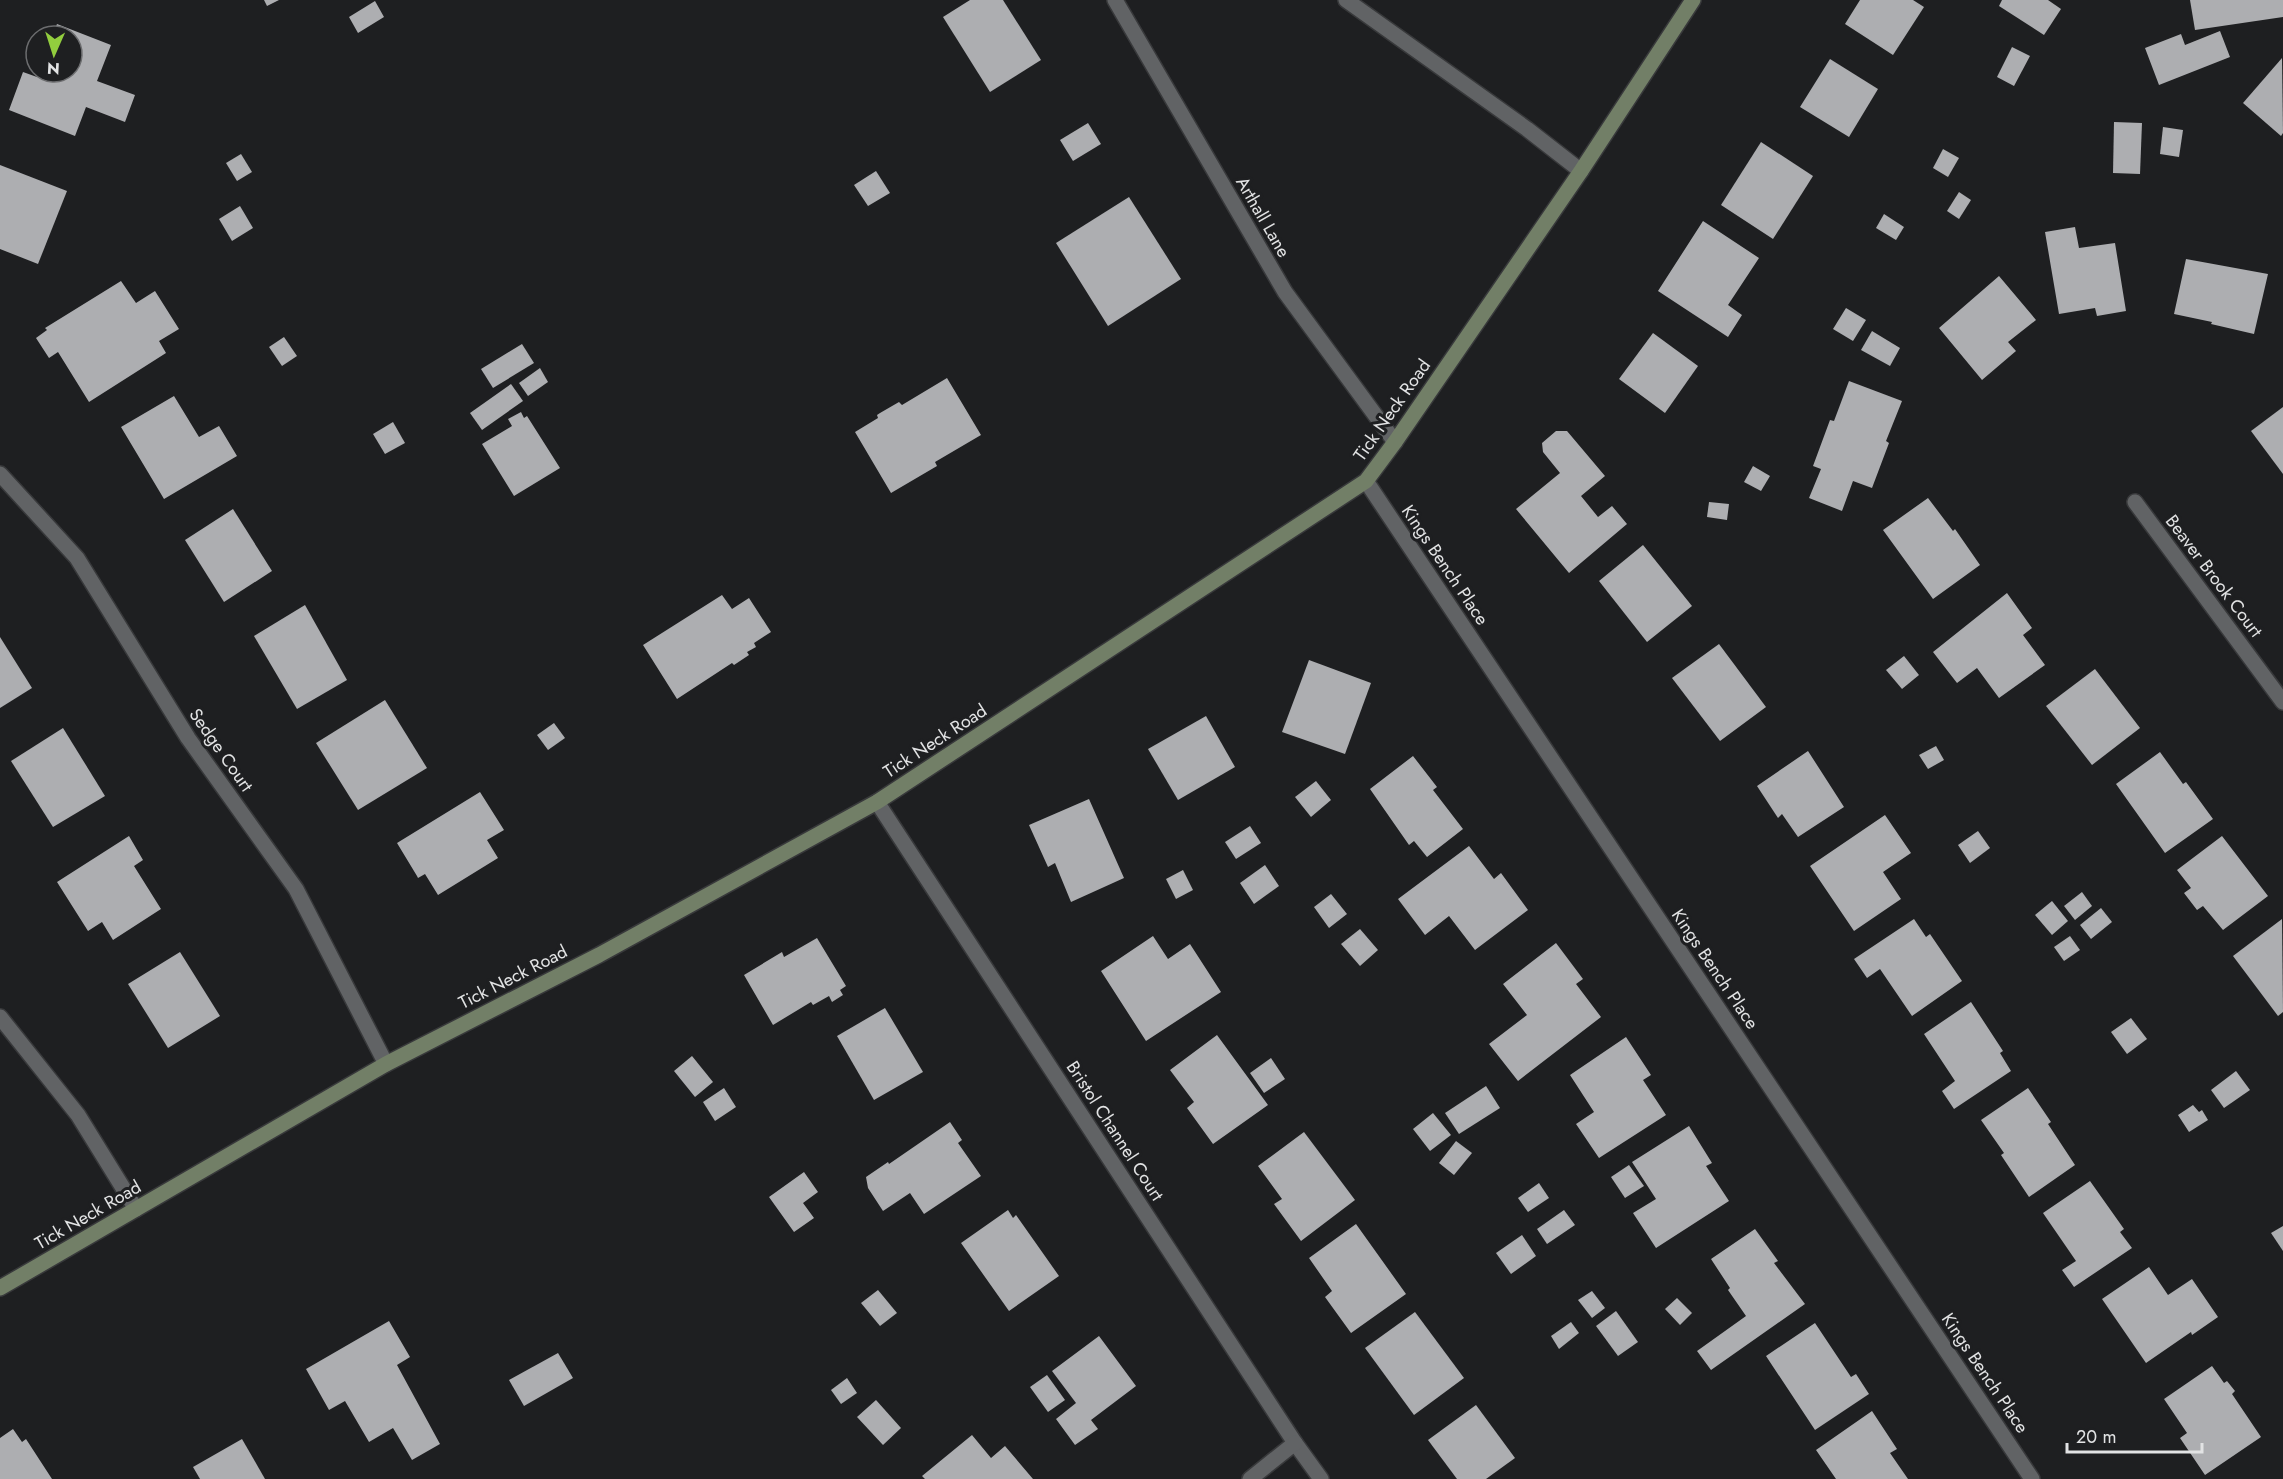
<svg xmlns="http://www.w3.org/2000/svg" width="2283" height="1479" font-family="Jost,sans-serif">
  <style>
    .building { fill: #adaeb1 }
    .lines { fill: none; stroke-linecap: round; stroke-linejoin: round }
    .lane-casing { stroke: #38393b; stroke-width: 18 }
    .street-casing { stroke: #38393b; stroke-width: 18 }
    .secondary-casing { stroke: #38393b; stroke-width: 18 }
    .lane { stroke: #616365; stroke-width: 15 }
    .street { stroke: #616365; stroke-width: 15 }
    .secondary { stroke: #727f67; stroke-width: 15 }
    .labels { text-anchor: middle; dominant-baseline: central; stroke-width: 6; stroke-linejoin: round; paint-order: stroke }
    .street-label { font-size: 18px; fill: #e2e3e4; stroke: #1e1f21 }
  </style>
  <rect width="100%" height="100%" fill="#1e1f21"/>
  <g class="building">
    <path d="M 264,0 L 279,0 L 267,6 Z"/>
    <path d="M 970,0 L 1003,0 L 1041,60 L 990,92 L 943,17 Z"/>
    <path d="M 1860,0 L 1913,0 L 1924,7 L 1893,55 L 1845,24 Z"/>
    <path d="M 2002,0 L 2048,0 L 2061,9 L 2044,35 L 1999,6 Z"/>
    <path d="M 2190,0 L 2283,0 L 2283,17 L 2195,30 Z"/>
    <path d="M 375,1 L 384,17 L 358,33 L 349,17 Z"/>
    <path d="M 57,24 L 111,45 L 97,81 L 135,95 L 125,122 L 86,107 L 75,136 L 9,110 L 23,72 L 37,77 L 38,72 L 72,72 L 72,36 L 52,36 Z"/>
    <path d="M 2220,31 L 2230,57 L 2159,85 L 2145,48 L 2181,34 L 2185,45 Z"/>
    <path d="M 2012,47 L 2030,56 L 2014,86 L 1997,77 Z"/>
    <path d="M 2282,58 L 2283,133 L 2281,136 L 2243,103 Z"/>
    <path d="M 1830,59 L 1878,89 L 1849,137 L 1800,107 Z"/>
    <path d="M 2114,122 L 2142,123 L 2140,174 L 2113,173 Z"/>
    <path d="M 1088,123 L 1101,144 L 1073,161 L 1060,140 Z"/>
    <path d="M 2163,127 L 2183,130 L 2179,157 L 2160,154 Z"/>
    <path d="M 1761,142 L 1813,176 L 1773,239 L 1721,205 Z"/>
    <path d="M 1943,149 L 1959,158 L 1948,177 L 1933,168 Z"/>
    <path d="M 241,154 L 252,172 L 237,181 L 226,163 Z"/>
    <path d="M 0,165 L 67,191 L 38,264 L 0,249 Z"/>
    <path d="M 876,171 L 890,193 L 868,206 L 854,185 Z"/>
    <path d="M 1959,192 L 1971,200 L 1959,219 L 1947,211 Z"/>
    <path d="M 1129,197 L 1181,279 L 1108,326 L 1056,243 Z"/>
    <path d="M 240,206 L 253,228 L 232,241 L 219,219 Z"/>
    <path d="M 1884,214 L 1904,227 L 1896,240 L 1876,228 Z"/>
    <path d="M 1703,221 L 1759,258 L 1728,305 L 1742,315 L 1728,337 L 1658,291 Z"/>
    <path d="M 2075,227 L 2079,248 L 2115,243 L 2126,311 L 2097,316 L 2095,308 L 2059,314 L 2045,232 Z"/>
    <path d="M 2186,259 L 2268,274 L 2254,334 L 2211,324 L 2212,322 L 2174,314 Z"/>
    <path d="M 1999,276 L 2036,320 L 2008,342 L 2016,351 L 1982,380 L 1939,328 Z"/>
    <path d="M 121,281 L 136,303 L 155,291 L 179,329 L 159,341 L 166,353 L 89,402 L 58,352 L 49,358 L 36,338 L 47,330 L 45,328 Z"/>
    <path d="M 1846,308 L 1866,320 L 1853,341 L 1833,329 Z"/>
    <path d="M 1872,331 L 1900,348 L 1890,366 L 1861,350 Z"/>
    <path d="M 1653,333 L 1698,366 L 1665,413 L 1619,379 Z"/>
    <path d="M 284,337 L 297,356 L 282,366 L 269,347 Z"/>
    <path d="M 522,344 L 534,363 L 493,388 L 481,369 Z"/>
    <path d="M 540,368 L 548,382 L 528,396 L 519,383 Z"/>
    <path d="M 947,378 L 981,435 L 935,462 L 937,466 L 891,493 L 855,432 L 878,418 L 877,415 L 880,413 L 899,402 L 902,405 Z"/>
    <path d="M 1849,381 L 1902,401 L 1886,441 L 1889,443 L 1872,488 L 1853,481 L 1842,511 L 1809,498 L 1821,469 L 1813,466 L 1830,420 L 1834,421 Z"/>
    <path d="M 511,384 L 523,401 L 482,430 L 470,413 Z"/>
    <path d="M 174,396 L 199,437 L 219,426 L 237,456 L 164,499 L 121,427 Z"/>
    <path d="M 2283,407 L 2283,474 L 2251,431 Z"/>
    <path d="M 521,412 L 524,418 L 527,416 L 560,468 L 514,496 L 482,444 L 512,426 L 508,419 Z"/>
    <path d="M 393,422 L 405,443 L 385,454 L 373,434 Z"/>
    <path d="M 1556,431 L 1567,431 L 1605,476 L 1581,496 L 1598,517 L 1612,506 L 1627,524 L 1569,573 L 1516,509 L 1560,473 L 1543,452 L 1542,443 Z"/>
    <path d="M 1753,466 L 1770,476 L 1761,491 L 1744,482 Z"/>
    <path d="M 1928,498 L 1953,531 L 1955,529 L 1980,565 L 1933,599 L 1883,530 Z"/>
    <path d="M 1709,502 L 1729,504 L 1727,520 L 1707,517 Z"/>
    <path d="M 233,509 L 272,571 L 224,602 L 185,540 Z"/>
    <path d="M 1643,545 L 1692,606 L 1647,642 L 1599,581 Z"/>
    <path d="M 2007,593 L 2032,628 L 2023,635 L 2045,665 L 1999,698 L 1977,668 L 1957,683 L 1933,652 Z"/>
    <path d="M 722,595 L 732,609 L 749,598 L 771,632 L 754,643 L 756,647 L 747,652 L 749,655 L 734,665 L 732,663 L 677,699 L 643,645 Z"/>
    <path d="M 305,605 L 347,680 L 297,709 L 254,636 Z"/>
    <path d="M 0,637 L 32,688 L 0,708 Z"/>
    <path d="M 1719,644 L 1766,707 L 1720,741 L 1672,678 Z"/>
    <path d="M 1904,656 L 1919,675 L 1902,689 L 1886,670 Z"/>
    <path d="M 1309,660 L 1371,683 L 1345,754 L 1282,732 Z"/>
    <path d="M 2095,669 L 2140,728 L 2092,765 L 2046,706 Z"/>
    <path d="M 385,700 L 427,768 L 358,810 L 316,743 Z"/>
    <path d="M 1206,716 L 1235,767 L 1178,800 L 1148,749 Z"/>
    <path d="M 554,723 L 565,738 L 548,750 L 537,735 Z"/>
    <path d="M 63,728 L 105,796 L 53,827 L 11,761 Z"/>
    <path d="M 1936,746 L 1944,760 L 1928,769 L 1919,755 Z"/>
    <path d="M 1808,751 L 1844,807 L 1798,837 L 1782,814 L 1778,818 L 1757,786 Z"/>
    <path d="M 2160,752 L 2183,784 L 2186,782 L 2213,819 L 2165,853 L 2116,784 Z"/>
    <path d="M 1413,756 L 1437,787 L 1433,790 L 1463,829 L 1427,857 L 1414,841 L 1409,845 L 1370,789 Z"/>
    <path d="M 1316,781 L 1331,800 L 1311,817 L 1295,797 Z"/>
    <path d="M 480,792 L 504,830 L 487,840 L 498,858 L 438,895 L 425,874 L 418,878 L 417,876 L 397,843 Z"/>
    <path d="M 1089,799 L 1124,878 L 1071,902 L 1055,863 L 1048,867 L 1029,825 Z"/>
    <path d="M 1885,815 L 1911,853 L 1883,872 L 1901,899 L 1854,931 L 1810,866 Z"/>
    <path d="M 1250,826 L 1261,843 L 1236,859 L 1225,842 Z"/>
    <path d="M 1978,831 L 1990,848 L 1970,863 L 1958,845 Z"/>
    <path d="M 129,836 L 143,860 L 134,866 L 161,909 L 113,940 L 102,922 L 88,931 L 57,882 Z"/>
    <path d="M 2222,836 L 2268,896 L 2223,930 L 2203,906 L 2197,910 L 2184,893 L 2191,888 L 2177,870 Z"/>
    <path d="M 1469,846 L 1494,879 L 1501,873 L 1528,910 L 1475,950 L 1449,916 L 1425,935 L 1398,899 Z"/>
    <path d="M 1265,865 L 1279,886 L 1254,904 L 1240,883 Z"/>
    <path d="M 1183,870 L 1193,890 L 1176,899 L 1166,879 Z"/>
    <path d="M 2082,892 L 2092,906 L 2075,920 L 2064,906 Z"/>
    <path d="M 1331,894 L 1347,914 L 1329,928 L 1314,907 Z"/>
    <path d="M 2052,901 L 2068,921 L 2052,935 L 2035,915 Z"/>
    <path d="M 2101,908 L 2112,922 L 2091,939 L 2080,925 Z"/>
    <path d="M 1914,919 L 1926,937 L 1930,934 L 1962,981 L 1912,1016 L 1880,969 L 1867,978 L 1854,959 Z"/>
    <path d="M 2282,919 L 2283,1012 L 2278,1016 L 2233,956 Z"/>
    <path d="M 1360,929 L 1378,950 L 1360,966 L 1341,944 Z"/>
    <path d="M 1153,936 L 1168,959 L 1190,944 L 1221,992 L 1146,1041 L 1101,971 Z"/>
    <path d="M 2070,936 L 2080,950 L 2064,961 L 2054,947 Z"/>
    <path d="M 817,938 L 846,986 L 840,990 L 843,995 L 832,1002 L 829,996 L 813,1005 L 811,1002 L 773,1025 L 744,975 L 782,952 L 784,957 Z"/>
    <path d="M 1556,943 L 1583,979 L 1576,984 L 1601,1017 L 1518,1081 L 1489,1044 L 1527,1015 L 1503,984 Z"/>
    <path d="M 180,952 L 220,1016 L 168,1048 L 128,984 Z"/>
    <path d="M 1971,1002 L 2003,1051 L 2000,1053 L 2011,1071 L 1954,1109 L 1942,1091 L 1955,1081 L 1924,1034 Z"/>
    <path d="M 885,1008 L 923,1072 L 874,1100 L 837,1036 Z"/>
    <path d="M 2131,1018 L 2147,1039 L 2127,1054 L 2111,1032 Z"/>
    <path d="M 1217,1035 L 1268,1105 L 1213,1144 L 1187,1108 L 1194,1102 L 1170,1070 Z"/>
    <path d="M 1626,1037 L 1651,1075 L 1643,1080 L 1666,1115 L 1599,1158 L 1576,1124 L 1594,1112 L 1570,1075 Z"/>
    <path d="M 692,1056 L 713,1082 L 695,1097 L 674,1071 Z"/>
    <path d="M 1271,1058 L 1285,1079 L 1264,1093 L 1250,1073 Z"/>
    <path d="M 2236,1071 L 2250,1090 L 2224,1108 L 2211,1090 Z"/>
    <path d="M 1486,1086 L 1500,1108 L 1459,1134 L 1445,1113 Z"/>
    <path d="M 724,1088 L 736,1107 L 715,1121 L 703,1102 Z"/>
    <path d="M 2028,1088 L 2051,1122 L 2048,1124 L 2075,1165 L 2029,1197 L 2001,1155 L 2004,1153 L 1981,1120 Z"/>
    <path d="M 2193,1105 L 2199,1112 L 2202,1110 L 2208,1120 L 2189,1132 L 2178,1115 Z"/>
    <path d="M 1433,1113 L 1451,1135 L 1430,1151 L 1413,1129 Z"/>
    <path d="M 950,1122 L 962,1140 L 958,1143 L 981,1176 L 924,1214 L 910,1193 L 883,1211 L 868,1188 L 866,1177 L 888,1162 L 889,1164 Z"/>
    <path d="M 1689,1126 L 1712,1163 L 1706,1166 L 1729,1201 L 1656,1248 L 1633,1213 L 1656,1199 L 1632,1162 Z"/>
    <path d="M 1304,1132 L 1355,1200 L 1301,1241 L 1274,1204 L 1282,1199 L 1258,1166 Z"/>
    <path d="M 1456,1141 L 1472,1153 L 1454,1175 L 1439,1163 Z"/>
    <path d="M 1629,1165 L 1644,1186 L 1625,1198 L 1611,1177 Z"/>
    <path d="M 804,1172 L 818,1192 L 803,1203 L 814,1218 L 794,1232 L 769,1197 Z"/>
    <path d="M 2090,1181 L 2124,1229 L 2120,1232 L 2132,1248 L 2074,1287 L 2062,1270 L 2076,1261 L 2043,1213 Z"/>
    <path d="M 1539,1183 L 1549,1198 L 1528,1212 L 1518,1198 Z"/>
    <path d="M 1008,1210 L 1013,1218 L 1016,1215 L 1059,1276 L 1009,1311 L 961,1243 Z"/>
    <path d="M 1564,1210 L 1575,1225 L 1547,1244 L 1537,1229 Z"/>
    <path d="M 1356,1224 L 1406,1294 L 1351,1333 L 1325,1297 L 1332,1291 L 1309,1258 Z"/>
    <path d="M 2283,1226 L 2283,1251 L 2271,1233 Z"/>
    <path d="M 1755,1229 L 1778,1261 L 1774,1263 L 1805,1304 L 1711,1370 L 1697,1351 L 1746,1316 L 1728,1290 L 1730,1288 L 1711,1259 Z"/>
    <path d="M 1522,1235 L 1536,1256 L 1511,1274 L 1496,1253 Z"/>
    <path d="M 2149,1267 L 2168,1295 L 2192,1279 L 2218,1317 L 2192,1335 L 2191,1332 L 2146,1363 L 2102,1299 Z"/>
    <path d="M 878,1290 L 897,1313 L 880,1326 L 861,1303 Z"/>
    <path d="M 1592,1291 L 1605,1308 L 1592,1318 L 1578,1300 Z"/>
    <path d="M 1677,1298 L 1692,1313 L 1680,1325 L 1665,1309 Z"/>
    <path d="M 1616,1311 L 1638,1342 L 1618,1356 L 1596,1326 Z"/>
    <path d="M 1415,1312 L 1464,1378 L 1414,1415 L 1365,1348 Z"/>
    <path d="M 389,1321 L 410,1357 L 397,1365 L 440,1444 L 412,1460 L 393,1428 L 369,1442 L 345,1401 L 329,1410 L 306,1369 Z"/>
    <path d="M 1571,1322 L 1579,1333 L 1559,1349 L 1551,1336 Z"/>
    <path d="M 1815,1323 L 1851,1377 L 1856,1374 L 1869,1394 L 1815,1430 L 1766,1356 Z"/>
    <path d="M 1099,1336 L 1136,1386 L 1091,1420 L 1098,1429 L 1075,1445 L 1056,1419 L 1076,1403 L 1052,1371 Z"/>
    <path d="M 558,1353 L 573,1378 L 524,1406 L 509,1380 Z"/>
    <path d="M 2212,1366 L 2224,1383 L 2227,1381 L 2235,1391 L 2232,1394 L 2261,1437 L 2205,1475 L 2180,1438 L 2187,1433 L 2164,1399 Z"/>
    <path d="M 1047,1375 L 1065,1400 L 1048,1412 L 1030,1387 Z"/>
    <path d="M 847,1378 L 857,1393 L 841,1404 L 831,1390 Z"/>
    <path d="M 876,1400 L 901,1428 L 883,1445 L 857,1417 Z"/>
    <path d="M 1476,1405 L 1515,1458 L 1486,1479 L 1457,1479 L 1428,1440 Z"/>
    <path d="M 1872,1411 L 1897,1449 L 1890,1453 L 1908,1479 L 1836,1479 L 1816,1450 Z"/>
    <path d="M 13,1429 L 22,1442 L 26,1439 L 52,1479 L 0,1479 L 0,1438 Z"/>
    <path d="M 972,1435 L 991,1458 L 1005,1446 L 1033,1479 L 925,1479 L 922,1476 Z"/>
    <path d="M 242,1439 L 265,1479 L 200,1479 L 193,1467 Z"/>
  </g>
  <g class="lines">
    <g class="lane-casing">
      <g id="lane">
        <path d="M 1346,0 L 1527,129 L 1581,171"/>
        <path d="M 0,1017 L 78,1115 L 136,1209"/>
      </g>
    </g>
    <g class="street-casing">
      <g id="street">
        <path d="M 1115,0 L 1285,292 L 1395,442"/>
        <path d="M 0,474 L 77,558 L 188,738 L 296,889 L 386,1064"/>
        <path d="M 1366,481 L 2032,1479"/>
        <path d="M 2135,502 L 2283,702"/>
        <path d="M 877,802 L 1295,1443 L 1321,1479"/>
        <path d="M 1250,1479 L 1295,1443"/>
      </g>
    </g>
    <g class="secondary-casing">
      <path id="secondary" d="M 0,1288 L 386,1064 L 599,955 L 877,802 L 1366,481 L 1395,442 L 1581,171 L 1693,0"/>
    </g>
    <use href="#lane" class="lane"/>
    <use href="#street" class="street"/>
    <use href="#secondary" class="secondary"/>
  </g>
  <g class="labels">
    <g class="street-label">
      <text transform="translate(1263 217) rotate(60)">Arthall Lane</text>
      <text transform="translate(1392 410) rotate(-55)">Tick Neck Road</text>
      <text transform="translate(1445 565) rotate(56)">Kings Bench Place</text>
      <text transform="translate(2214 576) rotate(53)">Beaver Brook Court</text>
      <text transform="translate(935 741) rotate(-33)">Tick Neck Road</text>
      <text transform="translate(221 750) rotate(55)">Sedge Court</text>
      <text transform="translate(1715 969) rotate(56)">Kings Bench Place</text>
      <text transform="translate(513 977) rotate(-27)">Tick Neck Road</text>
      <text transform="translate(1115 1131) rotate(57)">Bristol Channel Court</text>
      <text transform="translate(88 1215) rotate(-30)">Tick Neck Road</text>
      <text transform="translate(1985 1373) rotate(56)">Kings Bench Place</text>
    </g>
  </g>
  <g transform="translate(54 54) rotate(183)"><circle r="28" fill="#1e1f21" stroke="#6c6d6f" stroke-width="1.5"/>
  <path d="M0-4.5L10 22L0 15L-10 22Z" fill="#92cd3e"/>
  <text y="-9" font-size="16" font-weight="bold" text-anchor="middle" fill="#e2e3e4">N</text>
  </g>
  <path d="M2067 1443v9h135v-9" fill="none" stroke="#e2e3e4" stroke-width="3"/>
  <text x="2076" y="1443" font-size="18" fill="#e2e3e4" stroke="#1e1f21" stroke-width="4.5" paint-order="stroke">20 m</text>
</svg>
